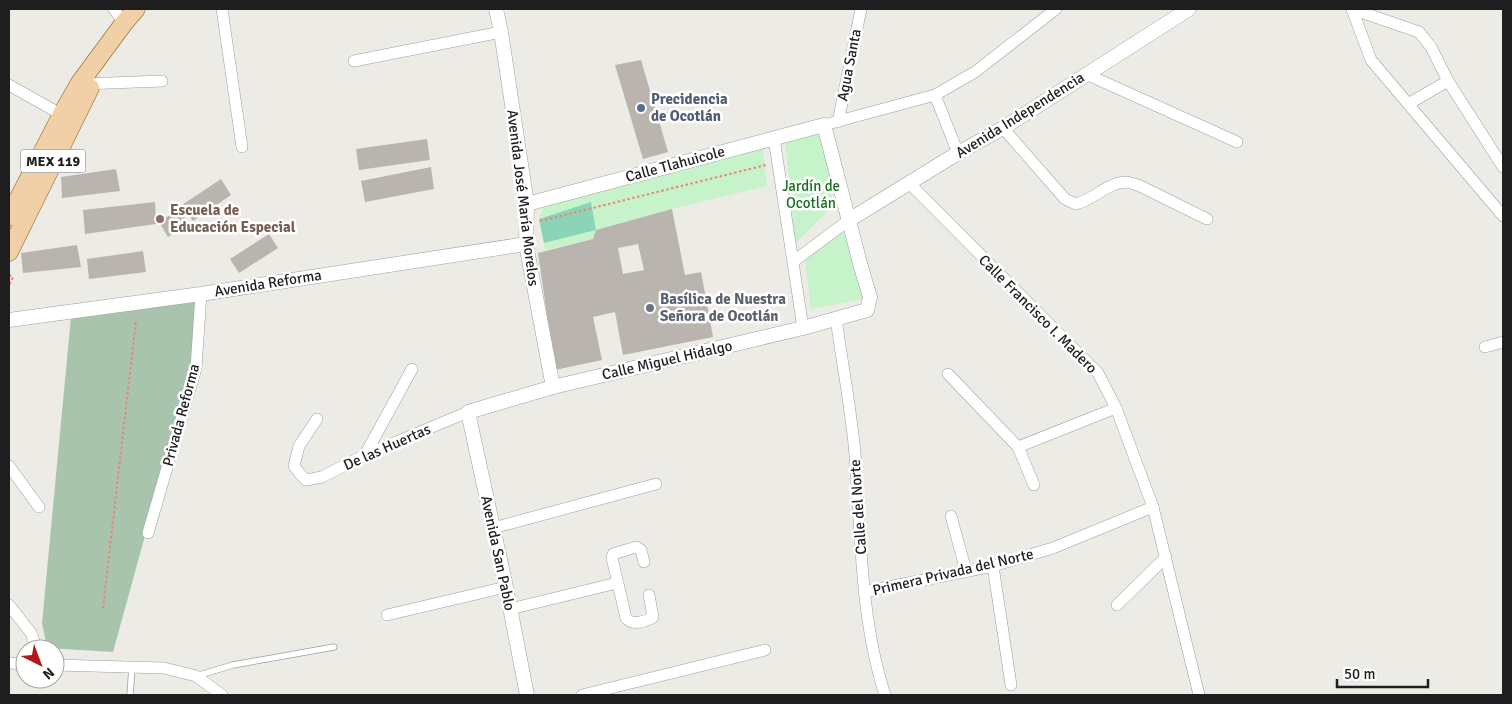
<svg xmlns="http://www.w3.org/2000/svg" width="1512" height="704" font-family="Signika,sans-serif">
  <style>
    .cemetery { fill: #a9c4ac }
    .park { fill: #c7f3ca }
    .pitch { fill: #8cd4b7 }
    .building { fill: #bab4ae; fill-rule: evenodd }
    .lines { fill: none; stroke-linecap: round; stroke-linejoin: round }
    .service-casing { stroke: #9f9f9f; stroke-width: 7 }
    .minor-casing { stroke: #9f9f9f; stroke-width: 12 }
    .tertiary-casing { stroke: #9f9f9f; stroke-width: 15 }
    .primary-casing { stroke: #865e11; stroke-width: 19 }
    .path { stroke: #e9847a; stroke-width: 2; stroke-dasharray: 2.5 2.5; stroke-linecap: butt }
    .service { stroke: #fff; stroke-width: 5.5 }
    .minor { stroke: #fff; stroke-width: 11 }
    .tertiary { stroke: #fff; stroke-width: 14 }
    .primary { stroke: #f1d0a7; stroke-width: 18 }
    .service-dot { fill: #5c6f8a; stroke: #fff; stroke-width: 2 }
    .education-dot { fill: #8d6e63; stroke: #fff; stroke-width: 2 }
    .worship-dot { fill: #6b7280; stroke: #fff; stroke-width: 2 }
    .labels { text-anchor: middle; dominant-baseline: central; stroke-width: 5; stroke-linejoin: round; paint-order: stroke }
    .shield { fill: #fff; stroke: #626262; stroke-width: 1 }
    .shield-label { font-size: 14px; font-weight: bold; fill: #1e1e1e }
    .street-label { font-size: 15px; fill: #1e1e1e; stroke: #fff }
    .service-label { font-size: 15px; font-weight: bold; fill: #4e5e75; stroke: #fff; text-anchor: start }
    .park-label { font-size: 15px; fill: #186f1f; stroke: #fff }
    .education-label { font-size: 15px; font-weight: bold; fill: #785e54; stroke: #fff; text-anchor: start }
    .worship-label { font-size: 15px; font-weight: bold; fill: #5b616d; stroke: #fff; text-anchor: start }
  </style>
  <rect width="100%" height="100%" fill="#edebe5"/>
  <path class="cemetery" d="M 197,300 L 192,365 L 113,652 L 47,648 L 42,623 L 71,317 Z"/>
  <g class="park">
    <path d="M 822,126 L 833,205 L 795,244 L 785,138 Z"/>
    <path d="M 762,144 L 767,186 L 672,209 L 596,230 L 593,239 L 545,250 L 539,219 L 544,203 Z"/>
    <path d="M 847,229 L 863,299 L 811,309 L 805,260 L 841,230 Z"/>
  </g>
  <path class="pitch" d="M 591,202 L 596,230 L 544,243 L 539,219 Z"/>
  <g class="building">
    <path d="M 641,60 L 668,152 L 643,159 L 615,65 Z"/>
    <path d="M 427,139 L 430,160 L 359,170 L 356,149 Z"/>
    <path d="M 431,167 L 434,189 L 365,202 L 361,181 Z"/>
    <path d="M 116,169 L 120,191 L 62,198 L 61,177 Z"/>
    <path d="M 221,179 L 231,195 L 193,221 L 182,205 Z"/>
    <path d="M 155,202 L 156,224 L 85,234 L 83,210 Z"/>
    <path d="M 179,209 L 188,223 L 168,237 L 159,222 Z"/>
    <path d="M 672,209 L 685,275 L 701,272 L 713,337 L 623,355 L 615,312 L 593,317 L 602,360 L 555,370 L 538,253 L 593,239 L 596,230 ZM 638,244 L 644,270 L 623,274 L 618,248 Z"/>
    <path d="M 269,234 L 278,248 L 239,273 L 230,259 Z"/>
    <path d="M 77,245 L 81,267 L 23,273 L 21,253 Z"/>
    <path d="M 143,251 L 146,272 L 89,279 L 87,259 Z"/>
  </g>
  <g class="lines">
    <g class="service-casing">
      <g id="service">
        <path d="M 196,676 L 233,665 L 334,647"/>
        <path d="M 130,695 L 132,667"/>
      </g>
    </g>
    <g class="minor-casing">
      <g id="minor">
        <path d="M 114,9 L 124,23"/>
        <path d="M 222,9 L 242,147"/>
        <path d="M 1352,9 L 1371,60 L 1503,216"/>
        <path d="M 1352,9 L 1419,32 L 1431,47 L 1448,81 L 1503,167"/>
        <path d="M 354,61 L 501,32"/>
        <path d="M 1086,74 L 1237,142"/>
        <path d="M 84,84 L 162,81"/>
        <path d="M 9,85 L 66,117"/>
        <path d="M 935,95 L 958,153"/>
        <path d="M 1408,104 L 1448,81"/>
        <path d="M 838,122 L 861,9"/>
        <path d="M 824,125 L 935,95 L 975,72 L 1056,9"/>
        <path d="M 1003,128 L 1065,199 L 1076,204 C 1093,200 1107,183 1125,182 C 1129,182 1134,184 1138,185 L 1207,219"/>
        <path d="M 774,138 L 803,328"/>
        <path d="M 909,183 L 1098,373 L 1116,408 L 1153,507 L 1199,695"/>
        <path d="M 794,261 L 849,220"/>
        <path d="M 836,318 C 842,363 851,408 855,454 C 861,534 860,618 885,695"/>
        <path d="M 1485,347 L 1503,342"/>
        <path d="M 948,374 L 1018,447 L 1034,485"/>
        <path d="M 317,419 L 299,446 L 294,466 L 300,474 L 306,480 L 322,477 L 365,455 L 468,412"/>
        <path d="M 1018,447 L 1116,408"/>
        <path d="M 365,455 L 412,369"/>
        <path d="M 9,466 L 39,507"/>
        <path d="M 951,516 L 966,571"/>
        <path d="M 493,528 L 656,484"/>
        <path d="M 148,533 L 196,368 L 201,294"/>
        <path d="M 644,562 L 641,550 L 636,547 L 613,554 L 612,558 L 626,618 C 632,626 645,622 653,617 L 649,595"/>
        <path d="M 993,566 L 1011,685"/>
        <path d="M 864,592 L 993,566 L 1053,548 L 1153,507"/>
        <path d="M 9,605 L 31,633 L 37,649"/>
        <path d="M 1117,605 L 1166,557"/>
        <path d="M 510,609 L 617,583"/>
        <path d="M 387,615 L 506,587"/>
        <path d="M 9,663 L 25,664"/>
        <path d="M 55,665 L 164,668 L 196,676 L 222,695"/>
        <path d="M 582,695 L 765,650"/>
      </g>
    </g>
    <g class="tertiary-casing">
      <g id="tertiary">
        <path d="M 496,9 L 501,32 L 527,204 L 526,244 L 553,387"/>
        <path d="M 527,204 L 824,125 L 861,267 L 870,297 L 867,310 L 803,328 L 553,387 L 468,412 L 506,587 L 527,695"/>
        <path d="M 849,220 L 958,153 L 1003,128 L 1189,9"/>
        <path d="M 9,320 L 201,294 L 526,244"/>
      </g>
    </g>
    <g class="primary-casing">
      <g id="primary">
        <path d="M 9,217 L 62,114 L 79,84 L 124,23 L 136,9"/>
        <path d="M 9,252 L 90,88"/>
      </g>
    </g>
    <g class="path">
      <path d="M 540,221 L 766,165"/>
      <path d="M 9,275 L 13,277 L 9,285"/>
      <path d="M 103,608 L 136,320"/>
    </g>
    <use href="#service" class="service"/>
    <use href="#minor" class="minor"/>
    <use href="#tertiary" class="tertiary"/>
    <use href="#primary" class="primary"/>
  </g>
  <circle class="service-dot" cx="641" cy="108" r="5"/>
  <circle class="education-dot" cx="160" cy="219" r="5"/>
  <circle class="worship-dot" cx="650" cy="308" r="5"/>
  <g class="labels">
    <rect class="shield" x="20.5" y="149.5" width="65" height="23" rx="4"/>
    <g class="shield-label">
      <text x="53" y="161">MEX 119</text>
    </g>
    <g class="street-label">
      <text transform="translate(849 65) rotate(-79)">Agua Santa</text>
      <text transform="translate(1020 115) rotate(-32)">Avenida Independencia</text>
      <text transform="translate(675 164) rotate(-15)">Calle Tlahuicole</text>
      <text transform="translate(523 198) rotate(83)">Avenida José María Morelos</text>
      <text transform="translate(268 283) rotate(-9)">Avenida Reforma</text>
      <text transform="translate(1038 314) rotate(45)">Calle Francisco I. Madero</text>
      <text transform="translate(667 360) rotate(-13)">Calle Miguel Hidalgo</text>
      <text transform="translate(181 415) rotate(-75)">Privada Reforma</text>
      <text transform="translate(387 447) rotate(-24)">De las Huertas</text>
      <text transform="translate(858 507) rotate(-94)">Calle del Norte</text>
      <text transform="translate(498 553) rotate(78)">Avenida San Pablo</text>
      <text transform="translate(953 572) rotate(-13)">Primera Privada del Norte</text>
    </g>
    <g class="service-label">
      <text x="651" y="99">Precidencia<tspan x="651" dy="17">de Ocotlán</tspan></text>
    </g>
    <g class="park-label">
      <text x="811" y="186">Jardín de<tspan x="811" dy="17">Ocotlán</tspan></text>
    </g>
    <g class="education-label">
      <text x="170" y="210">Escuela de<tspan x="170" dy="17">Educación Especial</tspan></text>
    </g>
    <g class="worship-label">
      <text x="660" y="299">Basílica de Nuestra<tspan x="660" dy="17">Señora de Ocotlán</tspan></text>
    </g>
  </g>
  <rect width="1512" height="704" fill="none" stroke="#1e1e1e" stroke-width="20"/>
  <g transform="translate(40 664) rotate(138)"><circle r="24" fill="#ffffff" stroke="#a5a5a5"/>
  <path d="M0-4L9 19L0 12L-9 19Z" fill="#b41719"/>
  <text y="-8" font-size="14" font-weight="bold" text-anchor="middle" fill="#1e1e1e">N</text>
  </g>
  <path d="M1337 679v8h91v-8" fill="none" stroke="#1e1e1e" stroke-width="2.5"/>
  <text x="1344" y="679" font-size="15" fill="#1e1e1e" stroke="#ffffff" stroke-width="4" paint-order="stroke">50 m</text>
</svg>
